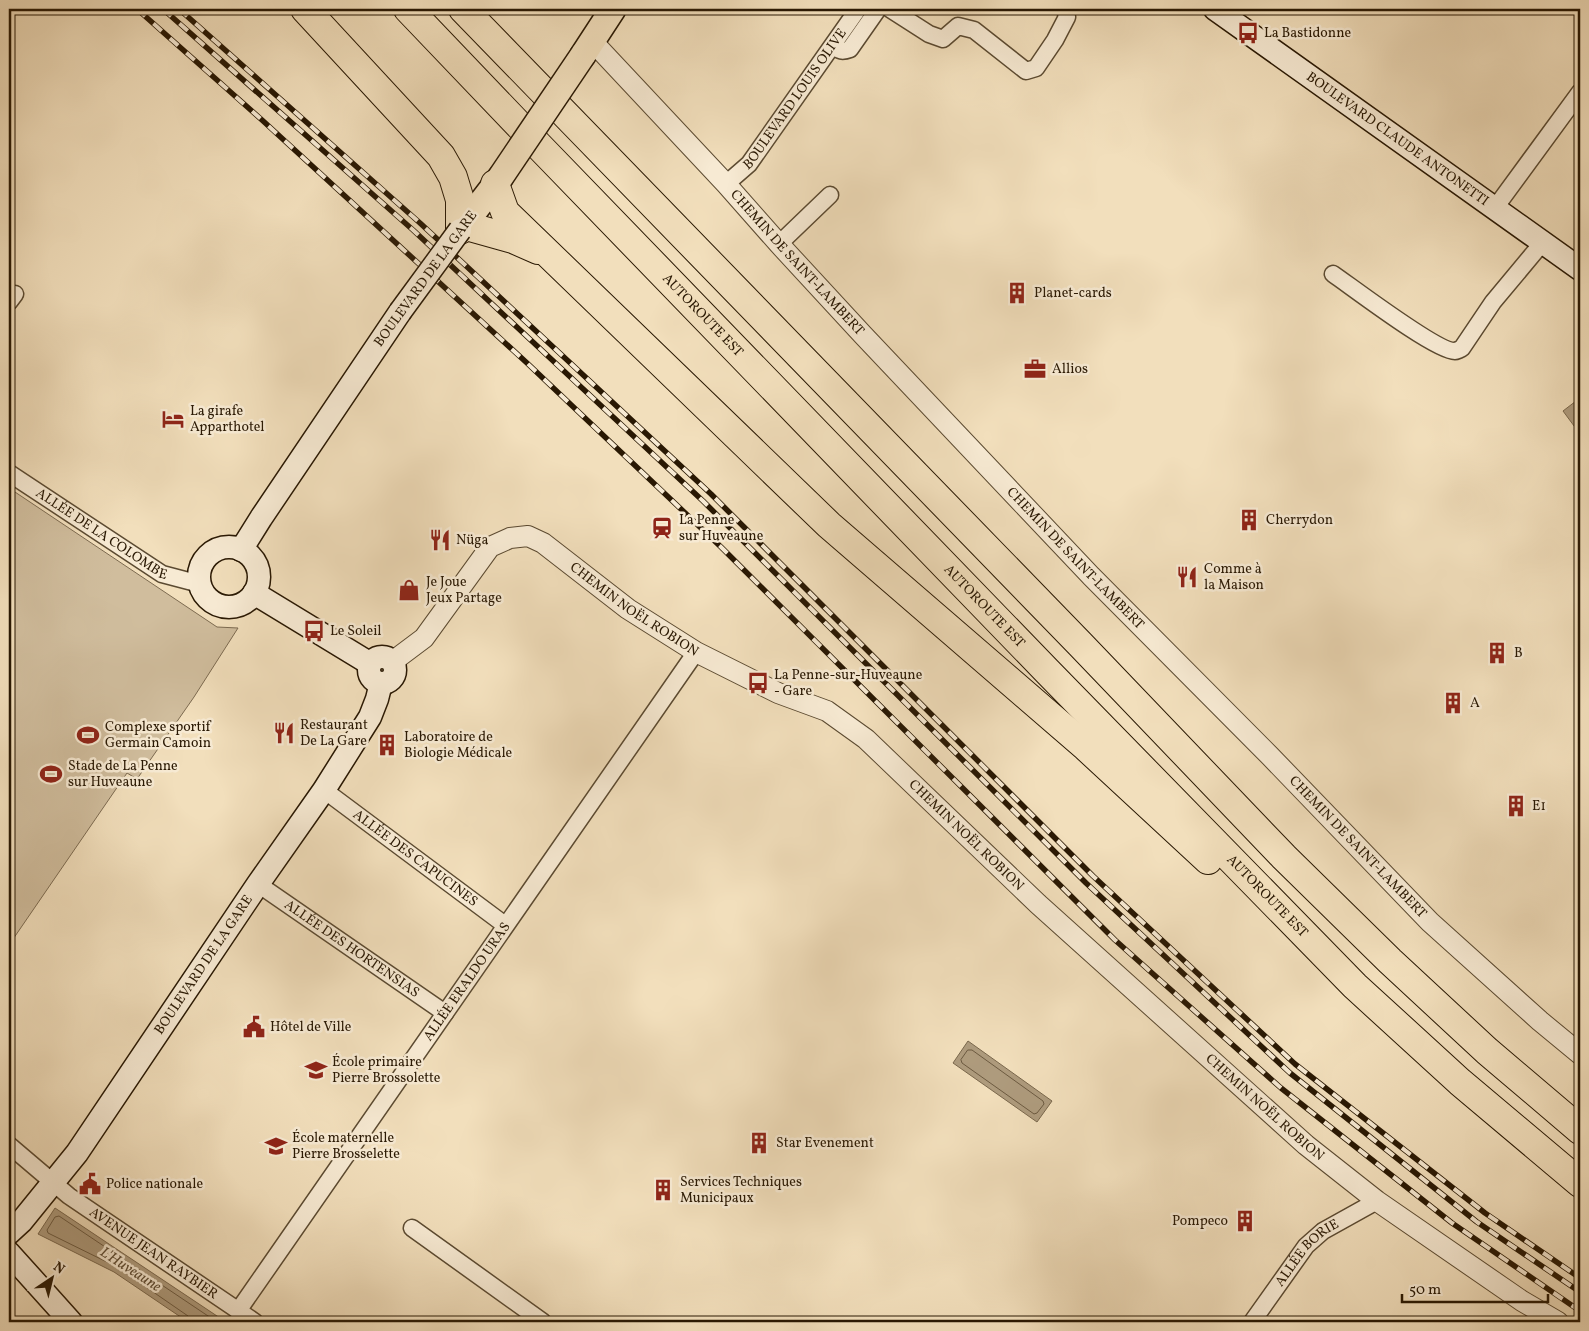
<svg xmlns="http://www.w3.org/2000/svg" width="1589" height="1331" font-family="Vollkorn,serif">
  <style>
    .green { fill: #d0bd9d; stroke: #7c6a50 }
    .water { fill: #ae9b7d; stroke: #79674c }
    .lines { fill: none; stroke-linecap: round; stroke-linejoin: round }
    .shore { stroke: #6c5a40; stroke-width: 1 }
    .minor-casing { stroke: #5b4a31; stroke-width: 19 }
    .tertiary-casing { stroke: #5b4a31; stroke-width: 22 }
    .secondary-casing { stroke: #291803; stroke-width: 25 }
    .primary-casing { stroke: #291803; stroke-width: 28 }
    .motorway-casing { stroke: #291803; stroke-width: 30 }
    .minor { stroke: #f7ead3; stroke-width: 16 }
    .tertiary { stroke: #f7ead3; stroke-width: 20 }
    .secondary { stroke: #f7ead3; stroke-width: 22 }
    .primary { stroke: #f2dfbc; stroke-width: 25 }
    .motorway { stroke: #f2dfbc; stroke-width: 28 }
    .rail-casing { stroke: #291803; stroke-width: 5.5 }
    .rail { stroke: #f7ead3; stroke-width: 4; stroke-dasharray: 11; stroke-linecap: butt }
    .secondary-bridge-casing { stroke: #291803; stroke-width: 25; stroke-linecap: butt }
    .primary-bridge-casing { stroke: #291803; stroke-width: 28; stroke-linecap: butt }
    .secondary-bridge { stroke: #f7ead3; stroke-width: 22 }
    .primary-bridge { stroke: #f2dfbc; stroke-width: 25 }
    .labels { text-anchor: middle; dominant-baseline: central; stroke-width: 5; stroke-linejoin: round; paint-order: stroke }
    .poi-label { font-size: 14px; fill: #291803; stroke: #f7ead3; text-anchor: start }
    .street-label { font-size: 14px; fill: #291803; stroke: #f7ead3 }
    .water-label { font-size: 15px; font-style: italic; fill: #5e4c34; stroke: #f7ead3 }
  </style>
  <rect width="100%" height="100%" fill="#f2dfbc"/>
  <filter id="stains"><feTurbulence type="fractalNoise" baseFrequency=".004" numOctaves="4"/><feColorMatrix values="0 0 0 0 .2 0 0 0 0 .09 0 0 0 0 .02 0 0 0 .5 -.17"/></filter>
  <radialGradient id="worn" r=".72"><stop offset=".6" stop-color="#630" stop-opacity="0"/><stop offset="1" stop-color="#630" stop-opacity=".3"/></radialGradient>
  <path class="green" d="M 9,488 L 217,627 L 238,628 L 194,697 L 137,779 L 127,773 L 9,945 Z"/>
  <g class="water">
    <path d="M 1576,401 L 1580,406 L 1580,434 L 1563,411 Z"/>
    <path d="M 968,1041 L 1052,1101 L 1037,1122 L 953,1063 Z"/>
    <path d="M 55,1208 L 226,1322 L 188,1322 L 114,1272 L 38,1234 Z"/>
  </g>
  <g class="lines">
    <g class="shore">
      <path d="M 968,1050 L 972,1050 L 1043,1101 L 1044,1104 L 1037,1113 L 1034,1114 L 962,1063 L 961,1060 Z"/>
      <path d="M 191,1322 L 188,1316 L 117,1267 L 48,1233 L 47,1230 L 55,1217 L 59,1216 L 217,1322"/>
    </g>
    <g class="minor-casing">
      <g id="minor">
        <path d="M 890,9 L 929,34 L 943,39 L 958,26 L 974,30 L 1026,71 L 1036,68 L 1055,40 L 1067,17 L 1065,9"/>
        <path d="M 833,46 C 840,51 842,52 850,49 L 878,9"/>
        <path id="s1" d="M 726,184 L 749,164 L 858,9"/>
        <path d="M 1495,208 L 1580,92"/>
        <path d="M 779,244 L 830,195"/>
        <path d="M 1333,274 C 1352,287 1437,352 1455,351 C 1456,351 1461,349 1462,348 L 1493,302 L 1543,242"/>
        <path d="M 9,302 L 15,294"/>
        <path id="s2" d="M 9,473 L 162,574 L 200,584"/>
        <path id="s3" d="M 324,790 L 505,925"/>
        <path id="s4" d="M 258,884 L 445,1013"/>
        <path id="s5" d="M 9,1145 L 69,1196 L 255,1322"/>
        <path d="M 412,1228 L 543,1322"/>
        <path id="s6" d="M 238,1311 L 696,652"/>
        <path id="s7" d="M 1252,1322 L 1306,1246 L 1323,1231 L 1377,1201"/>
      </g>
    </g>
    <g class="tertiary-casing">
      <g id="tertiary">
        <path id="s8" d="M 592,41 L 726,184 L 779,244 L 863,335 L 1091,576 L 1270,756 L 1430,922 L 1540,1021 L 1580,1054"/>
        <path id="s9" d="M 392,662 L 424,638 L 490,547 L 510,538 L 528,536 L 543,543 L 628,609 L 696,652 L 778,693 L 827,711 L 866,739 L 1038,904 L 1306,1145 L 1377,1201 L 1522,1301 L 1558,1322"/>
      </g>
    </g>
    <g class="secondary-casing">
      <g id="secondary">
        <path id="s10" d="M 1215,9 L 1580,269"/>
        <circle cx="229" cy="577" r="30"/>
        <path d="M 241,550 L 261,518 L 400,312"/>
        <path d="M 254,593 L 369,663"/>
        <circle cx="382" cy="670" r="13"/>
        <path id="s11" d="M 9,1233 L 21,1222 L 77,1153 L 258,884 L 324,790 L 370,717 L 377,699 L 381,683"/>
        <path d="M 9,1253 L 71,1322"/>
      </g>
    </g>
    <g class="primary-casing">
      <g id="primary">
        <path d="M 583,55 L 613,9"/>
        <path d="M 460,230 L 500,178"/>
      </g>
    </g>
    <g class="motorway-casing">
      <g id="motorway">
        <path d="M 305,9 L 441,156 L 453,177 L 460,200 L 460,230"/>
        <path id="s12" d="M 408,9 L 538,145 L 1048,672 L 1355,986 L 1460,1082 L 1580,1183"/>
        <path d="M 463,9 L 1080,644 L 1284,857 L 1390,961 L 1487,1051 L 1580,1130"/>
        <path d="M 495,184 L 505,212 L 829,525 L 1086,747 L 1208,860"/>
        <path d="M 463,225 L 513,239 L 538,250"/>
      </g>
    </g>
    <use href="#minor" class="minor"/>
    <use href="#tertiary" class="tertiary"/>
    <use href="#secondary" class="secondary"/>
    <use href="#primary" class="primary"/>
    <use href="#motorway" class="motorway"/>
    <g class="rail-casing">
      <g id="rail">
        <path d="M 137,9 L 262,120 L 527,363 L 721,547 L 1115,940 L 1281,1088 L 1452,1223 L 1580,1311"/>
        <path d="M 163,9 L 413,230 L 703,501 L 1086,883 L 1290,1073 L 1477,1222 L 1580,1292"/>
        <path d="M 179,9 L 420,223 L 711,494 L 1093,876 L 1295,1064 L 1485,1213 L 1580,1278"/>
      </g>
    </g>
    <use href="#rail" class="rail"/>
    <g class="secondary-bridge-casing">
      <path id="secondary-bridge" d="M 400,312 L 460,230"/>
    </g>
    <g class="primary-bridge-casing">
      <path id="primary-bridge" d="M 500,178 L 583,55"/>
    </g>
    <use href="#secondary-bridge" class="secondary-bridge"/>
    <use href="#primary-bridge" class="primary-bridge"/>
  </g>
  <defs>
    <g id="bus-bare" transform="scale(1.725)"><path d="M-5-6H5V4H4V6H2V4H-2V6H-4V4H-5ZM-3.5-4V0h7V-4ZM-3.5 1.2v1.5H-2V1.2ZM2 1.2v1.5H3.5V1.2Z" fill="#8f2418" stroke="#f7ead3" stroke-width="2.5" paint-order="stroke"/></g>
    <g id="building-bare" transform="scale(1.725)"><path d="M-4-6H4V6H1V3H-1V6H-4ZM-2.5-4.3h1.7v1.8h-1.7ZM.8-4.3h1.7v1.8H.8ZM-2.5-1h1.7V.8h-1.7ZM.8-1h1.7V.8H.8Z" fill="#8f2418" stroke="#f7ead3" stroke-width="2.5" paint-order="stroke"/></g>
    <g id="office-bare" transform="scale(1.725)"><path d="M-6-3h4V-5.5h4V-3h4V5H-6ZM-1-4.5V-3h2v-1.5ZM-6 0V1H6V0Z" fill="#8f2418" stroke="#f7ead3" stroke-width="2.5" paint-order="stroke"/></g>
    <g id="hotel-bare" transform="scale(1.725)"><path d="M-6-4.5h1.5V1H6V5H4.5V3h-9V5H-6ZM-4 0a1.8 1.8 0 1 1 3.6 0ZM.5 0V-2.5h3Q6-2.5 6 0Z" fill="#8f2418" stroke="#f7ead3" stroke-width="2.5" paint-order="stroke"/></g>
    <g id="station-bare" transform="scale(1.725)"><path d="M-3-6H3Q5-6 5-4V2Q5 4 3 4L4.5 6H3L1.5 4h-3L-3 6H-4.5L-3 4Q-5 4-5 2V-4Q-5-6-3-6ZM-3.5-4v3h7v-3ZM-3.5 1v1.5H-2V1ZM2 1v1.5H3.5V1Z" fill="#8f2418" stroke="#f7ead3" stroke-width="2.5" paint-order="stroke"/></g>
    <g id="restaurant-bare" transform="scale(1.725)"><path d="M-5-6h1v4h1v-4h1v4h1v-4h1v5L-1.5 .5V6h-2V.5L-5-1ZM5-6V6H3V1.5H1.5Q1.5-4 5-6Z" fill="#8f2418" stroke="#f7ead3" stroke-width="2.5" paint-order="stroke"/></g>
    <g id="shop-bare" transform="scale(1.725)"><path d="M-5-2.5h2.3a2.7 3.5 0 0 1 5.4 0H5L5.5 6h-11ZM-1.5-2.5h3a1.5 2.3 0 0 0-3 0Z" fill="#8f2418" stroke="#f7ead3" stroke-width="2.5" paint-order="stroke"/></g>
    <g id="stadium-bare" transform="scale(1.725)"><path d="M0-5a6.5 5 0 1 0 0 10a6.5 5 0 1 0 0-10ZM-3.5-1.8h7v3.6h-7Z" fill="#8f2418" stroke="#f7ead3" stroke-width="2.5" paint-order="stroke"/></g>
    <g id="civic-bare" transform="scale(1.725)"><path d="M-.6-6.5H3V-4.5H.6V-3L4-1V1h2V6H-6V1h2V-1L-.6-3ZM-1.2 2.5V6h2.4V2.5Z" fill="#8f2418" stroke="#f7ead3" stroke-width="2.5" paint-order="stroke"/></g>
    <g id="school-bare" transform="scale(1.725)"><path d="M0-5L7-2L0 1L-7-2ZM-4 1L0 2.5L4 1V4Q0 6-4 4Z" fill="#8f2418" stroke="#f7ead3" stroke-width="2.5" paint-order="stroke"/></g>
  </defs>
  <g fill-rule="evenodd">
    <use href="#bus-bare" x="1248" y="33"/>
    <use href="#building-bare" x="1017" y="293"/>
    <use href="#office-bare" x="1035" y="369"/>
    <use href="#hotel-bare" x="173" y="419"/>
    <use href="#building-bare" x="1249" y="520"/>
    <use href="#station-bare" x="662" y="528"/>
    <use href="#restaurant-bare" x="440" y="540"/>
    <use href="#restaurant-bare" x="1187" y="577"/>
    <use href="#shop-bare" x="409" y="590"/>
    <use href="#bus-bare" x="314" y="631"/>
    <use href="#building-bare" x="1497" y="653"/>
    <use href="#bus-bare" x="758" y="683"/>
    <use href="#building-bare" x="1453" y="703"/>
    <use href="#restaurant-bare" x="284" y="733"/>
    <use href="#stadium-bare" x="88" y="735"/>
    <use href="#building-bare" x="387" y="745"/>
    <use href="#stadium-bare" x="51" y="774"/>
    <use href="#building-bare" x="1516" y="806"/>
    <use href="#civic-bare" x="254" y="1027"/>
    <use href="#school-bare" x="316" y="1070"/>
    <use href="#building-bare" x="759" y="1143"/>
    <use href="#school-bare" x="276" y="1146"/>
    <use href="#civic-bare" x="90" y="1184"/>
    <use href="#building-bare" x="663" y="1190"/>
    <use href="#building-bare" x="1245" y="1221"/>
  </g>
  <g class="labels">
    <g class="poi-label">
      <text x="1264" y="33">La Bastidonne</text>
      <text x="1034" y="293">Planet-cards</text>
      <text x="1052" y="369">Allios</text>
      <text x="190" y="411">La girafe<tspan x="190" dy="16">Apparthotel</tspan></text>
      <text x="679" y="520">La Penne<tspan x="679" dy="16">sur Huveaune</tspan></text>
      <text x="1266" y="520">Cherrydon</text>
      <text x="456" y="540">Nüga</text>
      <text x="1204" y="569">Comme à<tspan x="1204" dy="16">la Maison</tspan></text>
      <text x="426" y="582">Je Joue<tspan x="426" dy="16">Jeux Partage</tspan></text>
      <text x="330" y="631">Le Soleil</text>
      <text x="1514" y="653">B</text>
      <text x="774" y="675">La Penne-sur-Huveaune<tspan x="774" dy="16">- Gare</tspan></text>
      <text x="1470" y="703">A</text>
      <text x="300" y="725">Restaurant<tspan x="300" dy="16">De La Gare</tspan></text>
      <text x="105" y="727">Complexe sportif<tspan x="105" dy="16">Germain Camoin</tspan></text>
      <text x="404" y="737">Laboratoire de<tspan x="404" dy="16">Biologie Médicale</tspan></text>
      <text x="68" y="766">Stade de La Penne<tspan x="68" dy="16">sur Huveaune</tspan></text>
      <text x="1532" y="806">E1</text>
      <text x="270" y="1027">Hôtel de Ville</text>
      <text x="332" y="1062">École primaire<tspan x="332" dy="16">Pierre Brossolette</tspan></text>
      <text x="292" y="1138">École maternelle<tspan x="292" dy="16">Pierre Brosselette</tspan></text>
      <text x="776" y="1143">Star Evenement</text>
      <text x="680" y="1182">Services Techniques<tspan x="680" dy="16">Municipaux</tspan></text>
      <text x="106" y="1184">Police nationale</text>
      <text x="1228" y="1221" text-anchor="end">Pompeco</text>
    </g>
    <g class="street-label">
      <text stroke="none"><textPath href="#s1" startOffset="110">BOULEVARD LOUIS OLIVE</textPath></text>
      <text stroke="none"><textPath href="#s10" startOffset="224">BOULEVARD CLAUDE ANTONETTI</textPath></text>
      <text stroke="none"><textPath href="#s8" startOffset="302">CHEMIN DE SAINT-LAMBERT</textPath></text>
      <text transform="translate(426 279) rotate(-54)">BOULEVARD DE LA GARE</text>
      <text stroke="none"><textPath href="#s12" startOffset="425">AUTOROUTE EST</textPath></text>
      <text stroke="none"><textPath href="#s2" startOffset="111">ALLÉE DE LA COLOMBE</textPath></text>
      <text stroke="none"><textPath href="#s8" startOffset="708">CHEMIN DE SAINT-LAMBERT</textPath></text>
      <text stroke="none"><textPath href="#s12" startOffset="830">AUTOROUTE EST</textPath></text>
      <text stroke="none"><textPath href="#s9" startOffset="322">CHEMIN NOËL ROBION</textPath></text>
      <text stroke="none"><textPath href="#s9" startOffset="728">CHEMIN NOËL ROBION</textPath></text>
      <text stroke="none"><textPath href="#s8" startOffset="1112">CHEMIN DE SAINT-LAMBERT</textPath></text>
      <text stroke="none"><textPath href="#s3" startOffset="114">ALLÉE DES CAPUCINES</textPath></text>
      <text stroke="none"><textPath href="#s12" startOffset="1235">AUTOROUTE EST</textPath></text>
      <text stroke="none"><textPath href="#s4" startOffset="114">ALLÉE DES HORTENSIAS</textPath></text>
      <text stroke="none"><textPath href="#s11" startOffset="332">BOULEVARD DE LA GARE</textPath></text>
      <text stroke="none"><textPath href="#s6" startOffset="401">ALLÉE ERALDO URAS</textPath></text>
      <text stroke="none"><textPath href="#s9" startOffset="1132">CHEMIN NOËL ROBION</textPath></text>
      <text stroke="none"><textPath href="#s5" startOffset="181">AVENUE JEAN RAYBIER</textPath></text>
      <text stroke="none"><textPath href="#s7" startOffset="89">ALLÉE BORIE</textPath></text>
    </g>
    <g class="water-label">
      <text transform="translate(130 1270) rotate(33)">L'Huveaune</text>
    </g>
  </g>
  <rect width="1589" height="1331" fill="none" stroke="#f2dfbc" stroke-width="30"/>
  <rect x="10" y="10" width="1569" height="1311" fill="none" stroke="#291803" stroke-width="2.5"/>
  <rect x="15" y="15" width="1559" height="1301" fill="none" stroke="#291803"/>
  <g transform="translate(52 1278) rotate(35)" stroke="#f7ead3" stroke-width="4" paint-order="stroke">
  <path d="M0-4L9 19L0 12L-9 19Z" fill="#291803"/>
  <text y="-8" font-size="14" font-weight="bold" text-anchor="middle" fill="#291803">N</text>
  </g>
  <path d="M1402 1294v8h146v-8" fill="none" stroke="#291803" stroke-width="2.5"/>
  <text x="1409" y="1294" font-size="15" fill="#291803" stroke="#f7ead3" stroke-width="4" paint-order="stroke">50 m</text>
  <rect width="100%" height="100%" filter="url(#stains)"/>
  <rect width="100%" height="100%" fill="url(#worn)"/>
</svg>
